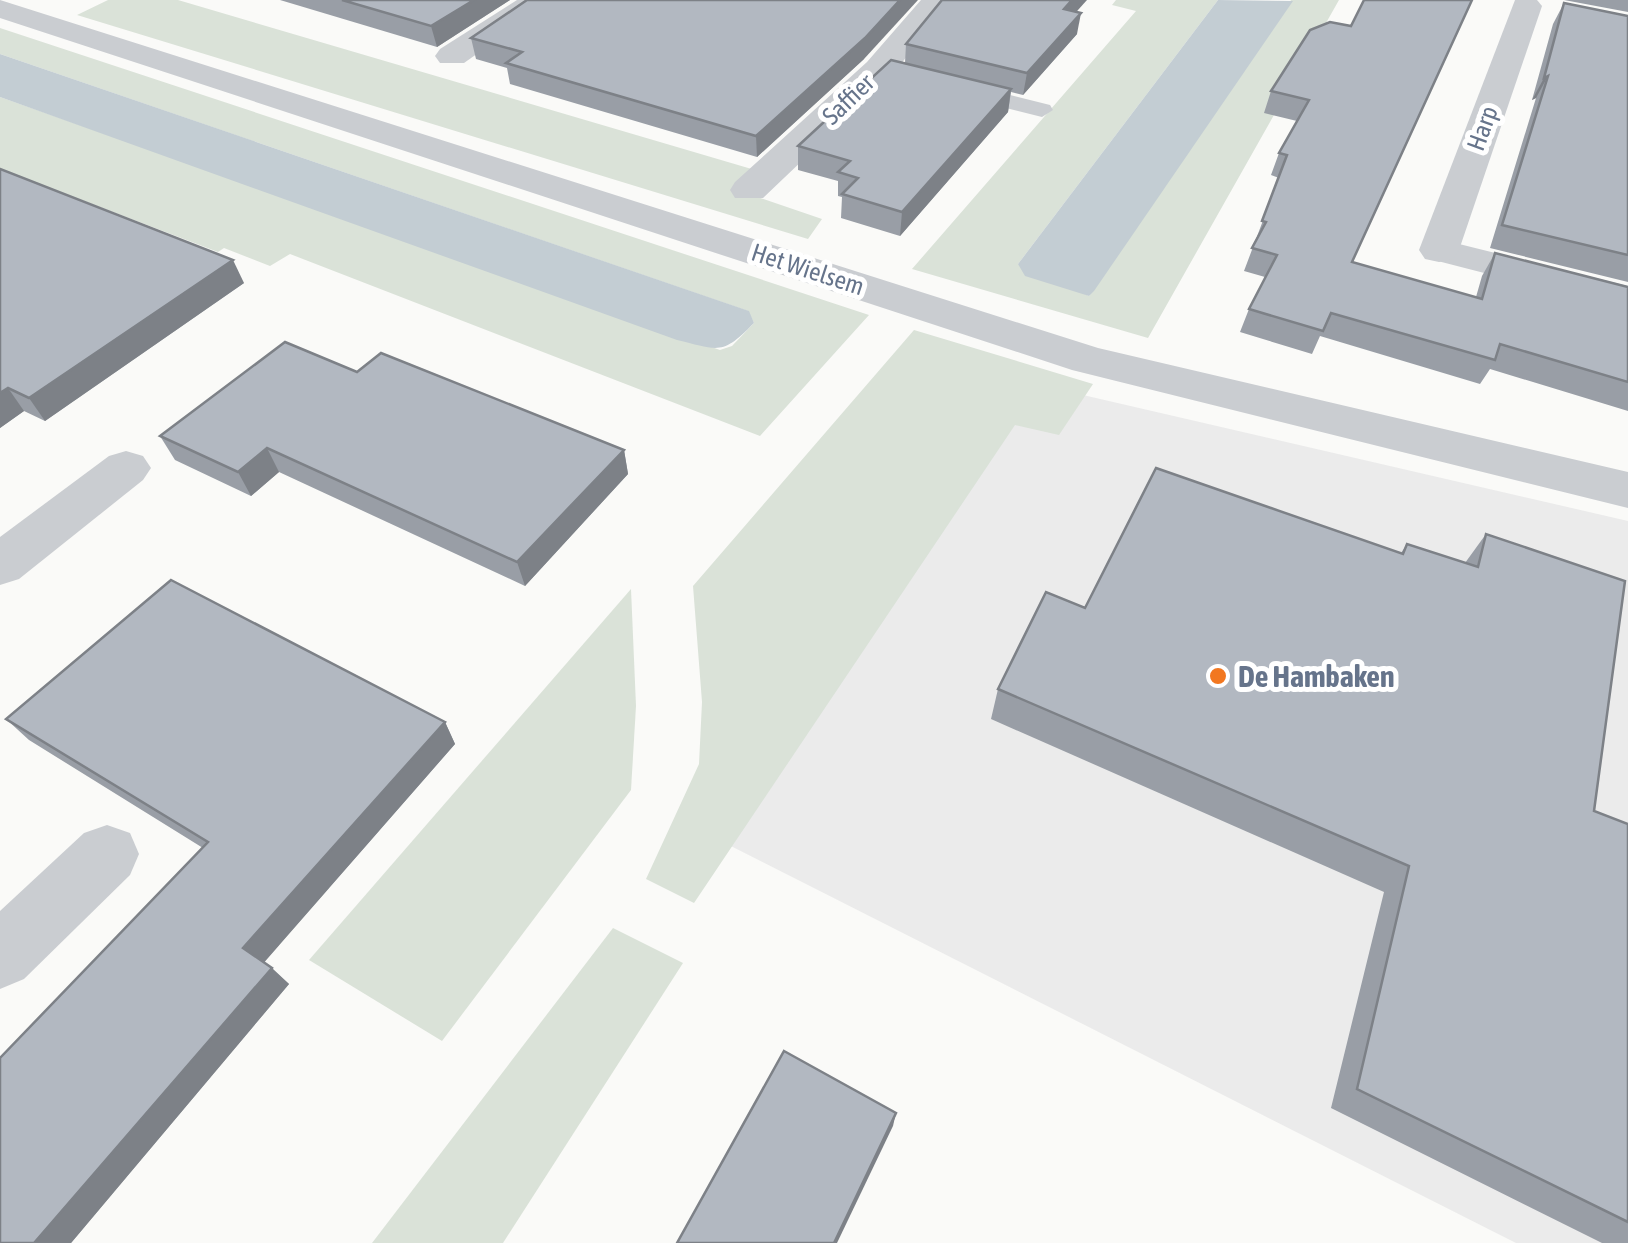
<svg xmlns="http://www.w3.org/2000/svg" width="1628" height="1243" font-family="'Asap Condensed',sans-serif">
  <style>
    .built { fill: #ebebeb }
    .green { fill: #dae2d8 }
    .water { fill: #c3cdd3 }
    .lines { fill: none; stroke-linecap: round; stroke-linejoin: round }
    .service { fill: #cacdd1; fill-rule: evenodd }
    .pedestrian { fill: #cacdd1; fill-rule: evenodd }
    .minor { fill: #cacdd1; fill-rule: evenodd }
    .wall { fill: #999ea6 }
    .shaded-wall { fill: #7d8187 }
    .building { fill: #b2b8c1; stroke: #7d8187; stroke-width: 2.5 }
    .poi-dot { fill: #f27720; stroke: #fff; stroke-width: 4 }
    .labels { text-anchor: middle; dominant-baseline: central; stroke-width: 10; stroke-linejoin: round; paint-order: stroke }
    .far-street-label { font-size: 25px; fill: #66748b; stroke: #fff }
    .poi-label { font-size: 30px; font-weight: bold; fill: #66748b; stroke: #fff; text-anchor: start }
  </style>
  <rect width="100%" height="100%" fill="#fafaf8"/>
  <path class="built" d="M 1014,379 L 1628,521 L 1628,1243 L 1516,1243 L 701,831 Z"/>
  <g class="green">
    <path d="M 108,0 L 178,0 L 755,170 L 734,189 L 822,219 L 808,239 L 77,15 Z"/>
    <path d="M 1116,0 L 1218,0 L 1018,264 L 1089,296 L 1291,0 L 1339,0 L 1148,338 L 912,269 L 1136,11 L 1112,5 Z"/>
    <path d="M 0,28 L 869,315 L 760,436 L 290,254 L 270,266 L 224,248 L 218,252 L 0,169 L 0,97 L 720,350 L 732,346 L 754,323 L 748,311 L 0,54 Z"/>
    <path d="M 914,330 L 1093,384 L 1059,435 L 1015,425 L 694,903 L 646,879 L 699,764 L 702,702 L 693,586 Z"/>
    <path d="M 631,589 L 636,706 L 631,790 L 442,1041 L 309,960 Z"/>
    <path d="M 613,928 L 683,963 L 503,1243 L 372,1243 Z"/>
  </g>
  <g class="water">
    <path d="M 1218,0 L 1293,1 L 1094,291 L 1089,296 L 1025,276 L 1018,264 Z"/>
    <path d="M 0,54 L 749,311 L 754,323 C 722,356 719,350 677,340 L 0,97 Z"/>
  </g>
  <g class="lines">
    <path class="service" d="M 962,83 L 1050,105 L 1053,110 L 1042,117 L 954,95 L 954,85 Z"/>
    <path class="pedestrian" d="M 1439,239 L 1628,286 L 1628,310 L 1426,258 L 1421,250 L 1426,242 Z"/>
    <g class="minor">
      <path d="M 0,0 L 1098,348 L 1628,472 L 1628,508 L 1072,370 L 0,18 Z"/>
      <path d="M 517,0 L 553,0 L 464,63 L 440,63 L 435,56 L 440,49 Z"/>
      <path d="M 921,0 L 953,0 L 891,76 L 763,198 L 735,198 L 730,190 L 735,182 L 867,62 Z"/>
      <path d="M 1515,0 L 1537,0 L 1542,6 L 1459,250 L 1453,259 L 1439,262 L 1425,259 L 1419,250 Z"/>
      <path d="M 126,451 L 143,456 L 151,468 L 143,480 L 19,579 L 0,585 L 0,537 L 109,456 Z"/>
      <path d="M 107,825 L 130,833 L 139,854 L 130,875 L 24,979 L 0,989 L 0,911 L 84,833 Z"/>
    </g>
  </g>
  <g class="wall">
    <path d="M 280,0 L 510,0 L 437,47 Z"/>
    <path d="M 1564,0 L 1628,0 L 1628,12 Z"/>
    <path d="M 1564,3 L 1628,16 L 1628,282 L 1490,248 L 1536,98 L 1532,100 L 1553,24 Z"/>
    <path d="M 1077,12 L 1077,34 L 1023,95 L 1011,92 L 1008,112 L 900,236 L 841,218 L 842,197 L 838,196 L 838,181 L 798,170 L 798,146 L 905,63 L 906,44 Z"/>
    <path d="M 1310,30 L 1352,263 L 1476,297 L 1482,276 L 1495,253 L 1628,287 L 1628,411 L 1490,369 L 1480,384 L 1320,336 L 1312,354 L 1240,332 L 1249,309 L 1265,277 L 1244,271 L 1279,178 L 1271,175 L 1279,153 L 1297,121 L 1264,113 L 1271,91 Z"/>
    <path d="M 471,38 L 864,59 L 757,157 L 510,84 L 507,68 L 476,59 Z"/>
    <path d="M 0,169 L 244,283 L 45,421 L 24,411 L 0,428 Z"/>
    <path d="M 357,372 L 624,450 L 628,474 L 525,586 L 279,472 L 251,496 L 175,460 L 160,436 Z"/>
    <path d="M 1486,534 L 1594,811 L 1628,824 L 1628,1243 L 1602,1243 L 1331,1108 L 1384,892 L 991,719 L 998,689 L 1085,608 L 1401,553 L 1407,544 L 1465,563 Z"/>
    <path d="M 6,719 L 445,722 L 455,744 L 264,962 L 289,984 L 71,1243 L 0,1243 L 203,848 L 29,740 Z"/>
  </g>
  <g class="shaded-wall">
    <path d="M 474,0 L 510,0 L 437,47 L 431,26 Z"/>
    <path d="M 900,0 L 918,0 L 864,59 L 757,157 L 756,136 Z"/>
    <path d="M 1072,0 L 1087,0 L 1060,30 L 1064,9 Z"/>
    <path d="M 1081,13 L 1077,34 L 1023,95 L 1027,73 Z"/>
    <path d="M 1548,76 L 1536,98 L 1532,100 L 1544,78 Z"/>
    <path d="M 1011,89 L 1008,112 L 900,236 L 902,212 Z"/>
    <path d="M 233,260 L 244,283 L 45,421 L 29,398 Z"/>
    <path d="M 8,388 L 24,411 L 0,428 L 0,393 Z"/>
    <path d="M 267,448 L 279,472 L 251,496 L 238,472 Z"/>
    <path d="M 624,450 L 628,474 L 525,586 L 517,562 Z"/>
    <path d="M 445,722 L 455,744 L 261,966 L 243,948 Z"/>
    <path d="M 272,968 L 289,984 L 71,1243 L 34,1243 Z"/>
    <path d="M 896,1113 L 893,1126 L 837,1243 L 834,1243 Z"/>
  </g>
  <g class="building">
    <path d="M 342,0 L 474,0 L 431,26 Z"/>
    <path d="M 527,0 L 900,0 L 865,38 L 756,136 L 506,63 L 522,52 L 471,38 Z"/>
    <path d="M 942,0 L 1072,0 L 1064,9 L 1081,13 L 1027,73 L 906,44 Z"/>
    <path d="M 1364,0 L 1472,0 L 1352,262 L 1482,299 L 1495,253 L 1628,287 L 1628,382 L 1500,344 L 1495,360 L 1331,313 L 1323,331 L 1249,309 L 1277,255 L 1252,248 L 1266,222 L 1262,221 L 1287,155 L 1279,153 L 1309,100 L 1271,91 L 1310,30 L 1330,22 L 1351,26 Z"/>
    <path d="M 1564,3 L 1628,16 L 1628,255 L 1502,225 L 1548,76 L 1544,78 Z"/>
    <path d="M 891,60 L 1011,89 L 902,212 L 842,194 L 858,178 L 838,172 L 850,161 L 798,146 Z"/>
    <path d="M 0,169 L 233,260 L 29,398 L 8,388 L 0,393 Z"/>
    <path d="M 285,342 L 357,372 L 381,353 L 624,450 L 517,562 L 267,448 L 238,472 L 160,436 Z"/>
    <path d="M 1156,468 L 1403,554 L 1407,544 L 1478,567 L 1486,534 L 1625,581 L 1594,811 L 1628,824 L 1628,1222 L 1357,1089 L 1409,866 L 998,689 L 1046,592 L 1085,608 Z"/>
    <path d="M 171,580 L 445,722 L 243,948 L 272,968 L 34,1243 L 0,1243 L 0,1058 L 208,842 L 6,719 Z"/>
    <path d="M 784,1051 L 896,1113 L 834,1243 L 677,1243 Z"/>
  </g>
  <circle class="poi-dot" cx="1218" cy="676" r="10"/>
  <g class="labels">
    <g class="far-street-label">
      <text transform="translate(848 99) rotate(-44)">Saffier</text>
      <text transform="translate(1482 128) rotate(-70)">Harp</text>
      <text transform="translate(808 269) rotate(18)">Het Wielsem</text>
    </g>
    <g class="poi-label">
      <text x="1238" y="676">De Hambaken</text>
    </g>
  </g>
</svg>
